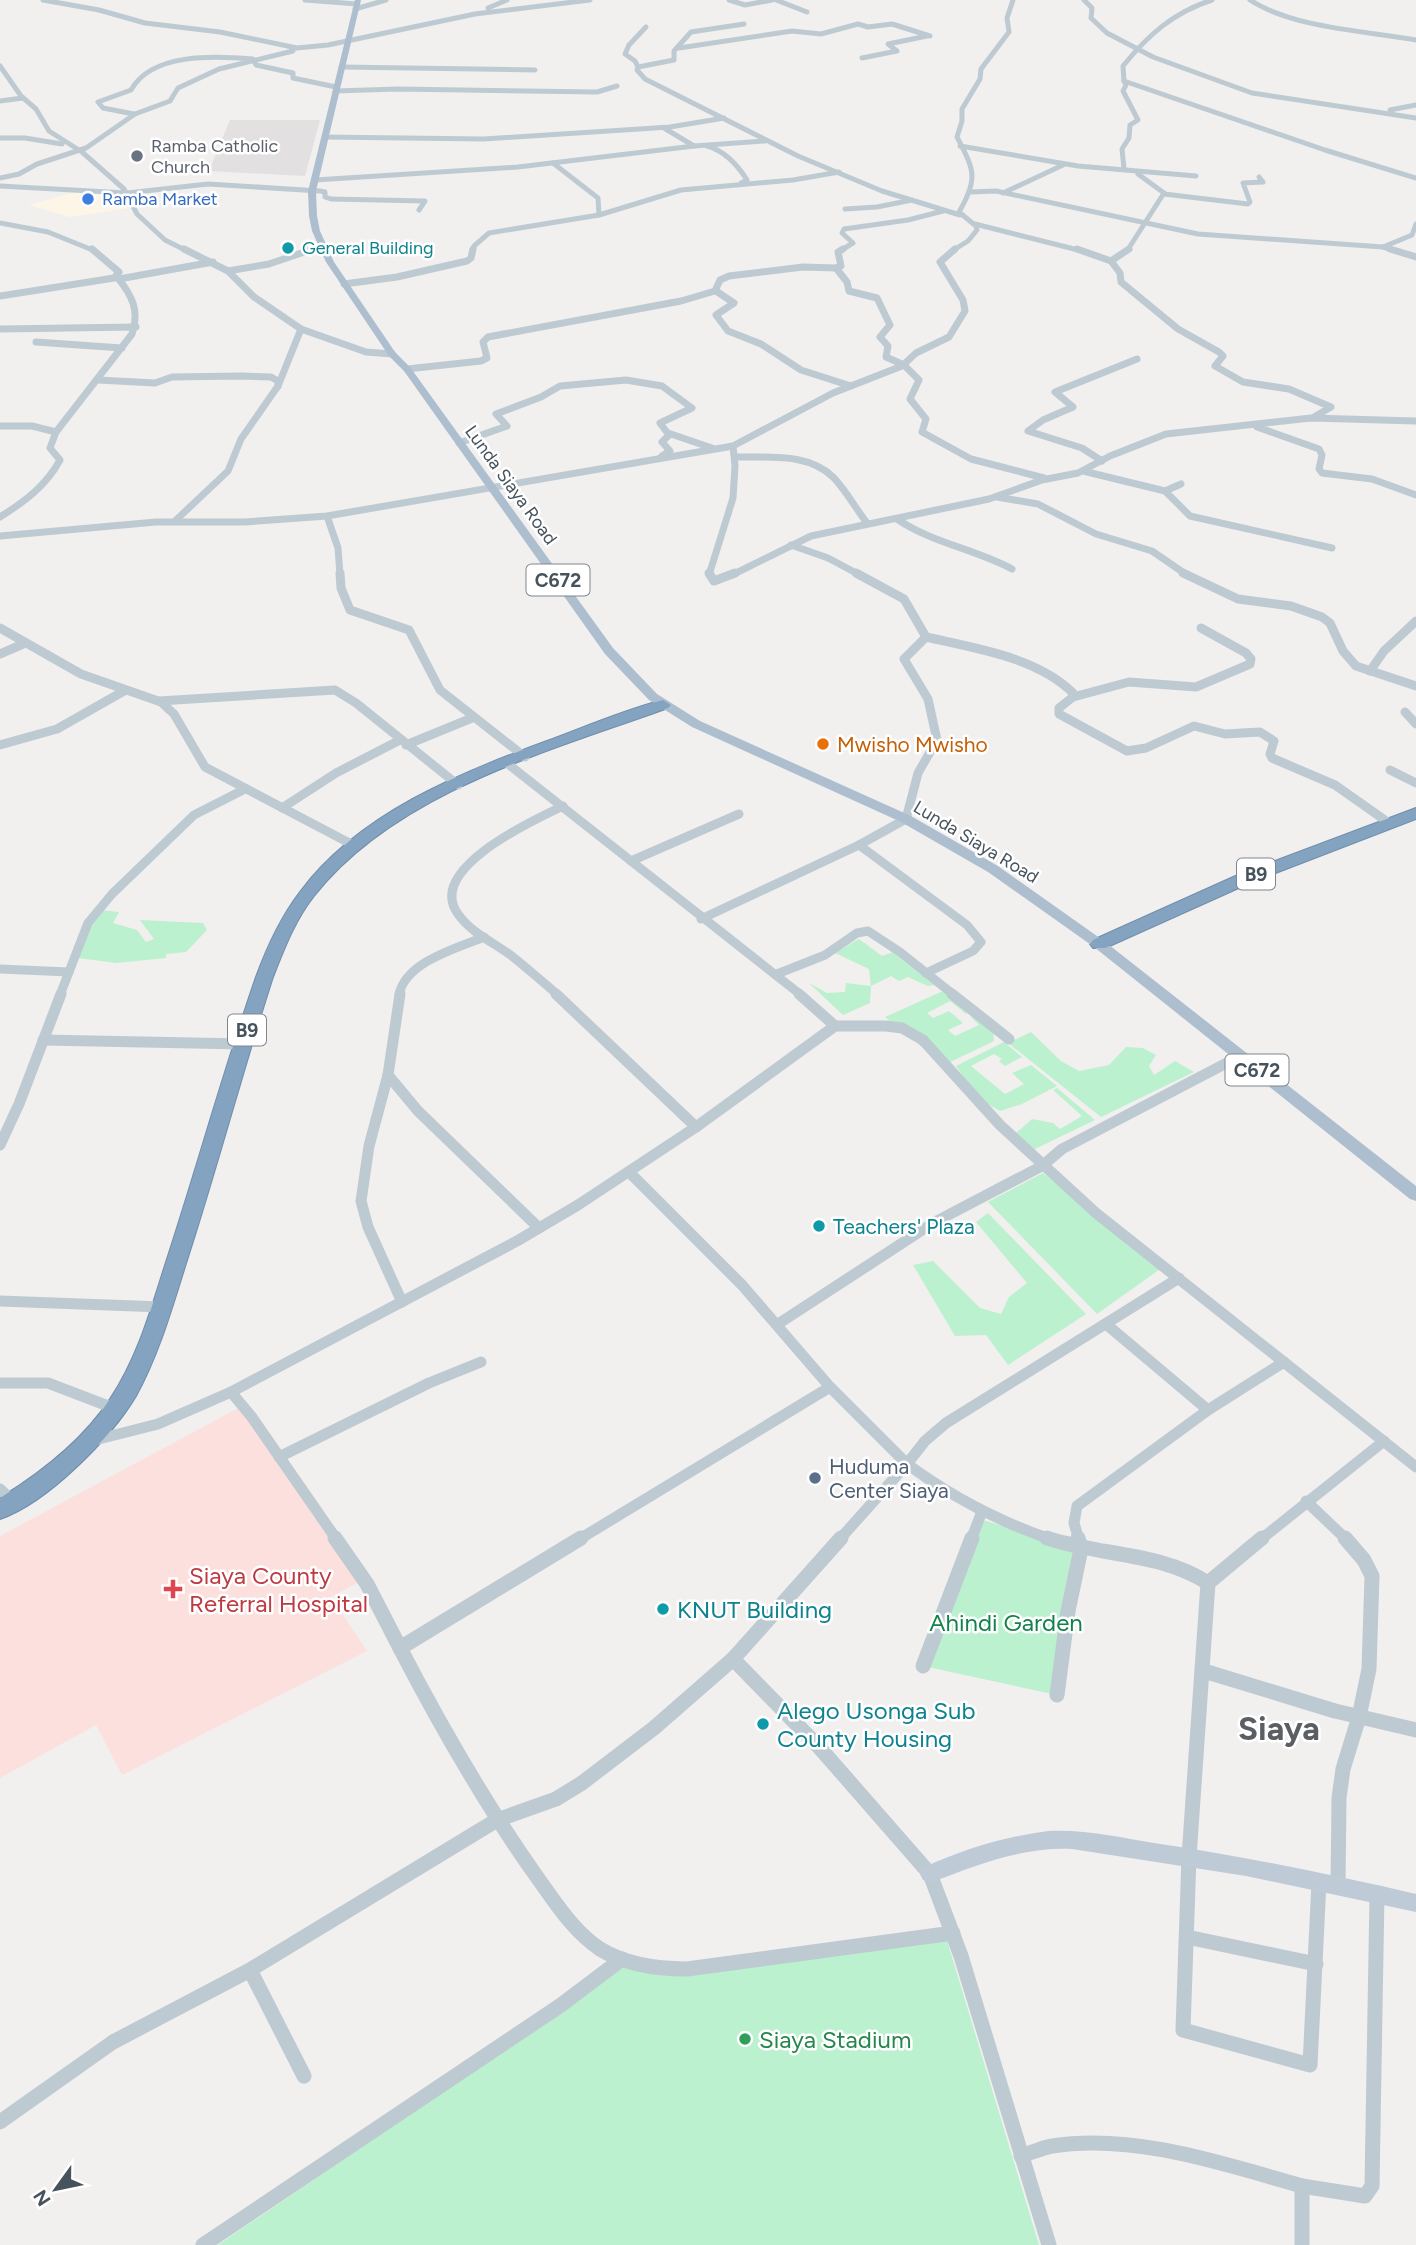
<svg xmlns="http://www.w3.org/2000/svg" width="1416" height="2245" font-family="Figtree,sans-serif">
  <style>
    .commercial { fill: #fdf6e7 }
    .education { fill: #e3e0e1 }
    .medical { fill: #fce0de }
    .green { fill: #bbf1ce }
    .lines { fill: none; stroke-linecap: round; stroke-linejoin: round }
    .highway-casing { stroke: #6f8eac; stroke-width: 2 }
    .street-far4 { stroke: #becad2; stroke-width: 5 }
    .street-far3 { stroke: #becad2; stroke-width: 7 }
    .street-far2 { stroke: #becad2; stroke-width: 9 }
    .street-far1 { stroke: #becad2; stroke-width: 11 }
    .street { stroke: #becad2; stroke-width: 15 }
    .secondary { fill: #becbd7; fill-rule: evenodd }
    .primary { fill: #adbfcf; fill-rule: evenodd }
    .highway { fill: #84a3c0; fill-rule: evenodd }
    .worship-dot { fill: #6b7280; stroke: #fff; stroke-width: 2.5 }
    .shop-dot { fill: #3f7fe0; stroke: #fff; stroke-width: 2.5 }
    .culture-dot { fill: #0f9aa8; stroke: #fff; stroke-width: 2.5 }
    .food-dot { fill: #e8710a; stroke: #fff; stroke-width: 2.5 }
    .service-dot { fill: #5c6f8a; stroke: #fff; stroke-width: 2.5 }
    .health-dot { fill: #e0444e; stroke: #fff; stroke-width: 2.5 }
    .leisure-dot { fill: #2e9e5b; stroke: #fff; stroke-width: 2.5 }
    .labels { text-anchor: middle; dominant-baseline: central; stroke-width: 5; stroke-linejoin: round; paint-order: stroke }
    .far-worship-label { font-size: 18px; fill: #5b616d; stroke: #fff; text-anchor: start }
    .far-shop-label { font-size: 18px; fill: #366cbe; stroke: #fff; text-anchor: start }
    .far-culture-label { font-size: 18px; fill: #0d838f; stroke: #fff; text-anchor: start }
    .far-street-label { font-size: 18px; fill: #46535d; stroke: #fff }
    .shield { fill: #fff; stroke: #7e878e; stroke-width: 2 }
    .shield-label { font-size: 19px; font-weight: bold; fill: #46535d }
    .food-label { font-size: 21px; fill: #c56008; stroke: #fff; text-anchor: start }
    .culture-label { font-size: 21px; fill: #0d838f; stroke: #fff; text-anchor: start }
    .service-label { font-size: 21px; fill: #4e5e75; stroke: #fff; text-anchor: start }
    .near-health-label { font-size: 24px; fill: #be3a42; stroke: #fff; text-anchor: start }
    .near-culture-label { font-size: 24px; fill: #0d838f; stroke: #fff; text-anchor: start }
    .near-park-label { font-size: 24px; fill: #128348; stroke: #fff }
    .near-leisure-label { font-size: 24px; fill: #27864d; stroke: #fff; text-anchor: start }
    .near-district-label { font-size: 33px; font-weight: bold; fill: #5b5f64; stroke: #fff }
  </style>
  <rect width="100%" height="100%" fill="#f2efef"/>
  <path class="commercial" d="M 79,191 L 125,194 L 129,208 L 70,217 L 29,205 Z"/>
  <path class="education" d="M 230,120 L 320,120 L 305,176 L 209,171 Z"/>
  <path class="medical" d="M 242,1406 L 361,1581 L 331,1597 L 367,1651 L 122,1775 L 96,1725 L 0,1778 L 0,1536 Z"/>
  <g class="green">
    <path d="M 101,910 L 119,912 L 113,923 L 137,930 L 146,942 L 154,939 L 140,920 L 203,923 L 207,930 L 186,952 L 166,954 L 166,958 L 116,963 L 71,957 Z"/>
    <path d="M 859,939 L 882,956 L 893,952 L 934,985 L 928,986 L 908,977 L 899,981 L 891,976 L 871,986 L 870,1003 L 843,1015 L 809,983 L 827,993 L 845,992 L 846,983 L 871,986 L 869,969 L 835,953 Z"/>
    <path d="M 945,990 L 970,1012 L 966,1014 L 950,1001 L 927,1013 L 933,1018 L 949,1011 L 963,1023 L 948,1030 L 955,1036 L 979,1025 L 969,1015 L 993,1029 L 994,1041 L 944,1065 L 885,1017 Z"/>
    <path d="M 1031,1032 L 1061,1061 L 1079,1071 L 1109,1065 L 1126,1047 L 1143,1048 L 1156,1055 L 1149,1066 L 1154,1075 L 1175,1061 L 1194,1072 L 1101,1117 L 1008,1043 Z"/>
    <path d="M 1004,1042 L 1022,1057 L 1005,1066 L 999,1061 L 1002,1059 L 994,1054 L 971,1066 L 1005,1094 L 1024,1084 L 1012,1073 L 1031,1065 L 1057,1086 L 1022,1104 L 1000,1111 L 979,1099 L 956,1066 Z"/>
    <path d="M 1057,1088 L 1095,1120 L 1033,1150 L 1015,1134 L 1032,1119 L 1053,1123 L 1060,1129 L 1082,1116 L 1053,1090 Z"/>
    <path d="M 1043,1173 L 1163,1267 L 1097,1314 L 988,1202 Z"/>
    <path d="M 988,1213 L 1086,1314 L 1008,1365 L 986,1335 L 955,1336 L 913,1265 L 933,1261 L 980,1308 L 1001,1314 L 1009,1297 L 1027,1283 L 976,1222 Z"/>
    <path d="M 979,1519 L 1081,1549 L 1057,1695 L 923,1666 Z"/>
    <path d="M 945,1934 L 1039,2245 L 218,2245 L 425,2104 L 622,1959 L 695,1974 Z"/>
  </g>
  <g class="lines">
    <g class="highway-casing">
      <g id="highway">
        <path d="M 663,700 L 671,705 L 668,708 C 549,751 396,792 314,896 C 295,920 284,949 273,977 C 243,1069 218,1164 188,1257 C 173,1304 160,1352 136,1396 C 111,1438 47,1503 0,1519 L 0,1498 C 42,1472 83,1440 110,1399 C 139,1356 152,1305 168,1256 C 198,1164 224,1069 256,977 C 267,947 280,918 300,892 C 358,814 459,773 547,741 C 585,727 624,710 663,700 Z"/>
        <path d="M 1416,808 L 1416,819 L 1252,882 L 1105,948 L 1093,948 L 1090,944 L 1093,940 L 1240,874 Z"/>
      </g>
    </g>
    <g class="street-far4">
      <path d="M 43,0 L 99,10 L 145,23 L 220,32 L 297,48 L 328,45 L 475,14 L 590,0"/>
      <path d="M 305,0 L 357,4"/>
      <path d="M 729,0 L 745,5 L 772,0"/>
      <path d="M 776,0 L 807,12"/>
      <path d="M 1084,0 L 1092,8 L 1091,18 L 1107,33 L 1153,57 L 1252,93 L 1416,118"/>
      <path d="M 1212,0 C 1174,12 1148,35 1123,66 L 1124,81 L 1325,150 L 1416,178"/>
      <path d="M 1250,0 C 1293,28 1365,31 1416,40"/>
      <path d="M 488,8 L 507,0"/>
      <path d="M 355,9 L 386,0"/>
      <path d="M 744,24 L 691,32 L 674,51 L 674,60 L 638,67 L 637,70 L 645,79 L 798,156 L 882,191 L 960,215"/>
      <path d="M 679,48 L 792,31 L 821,34 L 858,24 L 868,27 L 892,24 L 930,36"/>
      <path d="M 862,58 L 897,51 L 888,44 L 927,36"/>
      <path d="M 0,66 L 21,96 L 36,109 L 49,131 L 82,152 L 124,189 L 137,214 L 165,240 L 187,251"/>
      <path d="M 341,67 L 535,70"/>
      <path d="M 638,67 L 635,61 L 625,54 L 629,45 L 646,27"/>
      <path d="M 1124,81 L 1126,85 L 1123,91 L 1138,120 L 1130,125 L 1129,138 L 1122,149 L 1124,169"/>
      <path d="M 335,91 L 398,89 L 597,92 L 617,86"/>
      <path d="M 0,101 L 23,98"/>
      <path d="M 1390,110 L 1416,105"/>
      <path d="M 134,114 L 103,108 L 98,102 L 131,90 C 152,52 216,56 253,59 L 256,65 L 293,73 L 293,78 L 336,87"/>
      <path d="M 664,128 L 694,146"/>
      <path d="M 324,137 L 484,139 L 670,127 L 724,118"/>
      <path d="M 0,138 L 25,138 L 62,144"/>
      <path d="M 707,146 C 725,151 737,164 747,180 L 741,183"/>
      <path d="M 960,146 L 1078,166 L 1196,176"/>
      <path d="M 0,178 L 19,174 L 37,164 L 86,148 L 135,114 L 170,101 L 178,88 L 219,69 L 293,51"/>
      <path d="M 315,180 L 518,167 L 694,146 L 765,141"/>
      <path d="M 0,186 L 127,193 L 208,184 L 320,191 L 325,192 L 325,197 L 331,199 L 425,201 L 419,210"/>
      <path d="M 971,192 L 996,191 L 1198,234 L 1383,247 L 1396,251"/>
      <path d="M 1003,193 L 1063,165"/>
      <path d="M 1164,194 L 1248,204 L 1250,202 L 1243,183 L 1263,182 L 1259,177"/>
      <path d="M 845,209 L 877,207 L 912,200"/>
      <path d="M 599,215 L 681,190 L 793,180 L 839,172"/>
      <path d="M 0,223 L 48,232 L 95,251"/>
      <path d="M 975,224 L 1082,251"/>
      <path d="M 1383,247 L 1412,235 L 1416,224"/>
      <path d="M 307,251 L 322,246"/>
      <path d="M 473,251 L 474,246 L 489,233 L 599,215 L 598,198 L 553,163"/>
      <path d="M 840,251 L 853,243 L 842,233 L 844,229 L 908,220 L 943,211"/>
      <path d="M 952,251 L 968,241 L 977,230 L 976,226 L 959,212 C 979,178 974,170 957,137 L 962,121 L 962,109 L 980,79 L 981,69 L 1009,32 L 1007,18 L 1013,0"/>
      <path d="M 1127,251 L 1164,193 L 1138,174"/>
    </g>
    <g class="street-far3">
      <path d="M 184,249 L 228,271 L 254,297 L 301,329 L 366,352 L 392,354"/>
      <path d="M 1077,249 L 1111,261"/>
      <path d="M 1129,249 L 1111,261 L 1120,273 L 1121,282 L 1178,329 L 1219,352 L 1223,356 L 1215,366 L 1243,382 L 1289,389 L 1331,407 L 1314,417"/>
      <path d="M 1390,249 L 1416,257"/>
      <path d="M 836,268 L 847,282 L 849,291 L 877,298 L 890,325 L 880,337 L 888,346 L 886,357 L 904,365 L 919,380 L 910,399 L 926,419 L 922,432 L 971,459 L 1044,478"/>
      <path d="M 228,271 L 269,264 L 313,249"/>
      <path d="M 119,279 L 213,262"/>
      <path d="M 344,284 L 397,277 L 467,261 L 471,258 L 473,249"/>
      <path d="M 716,291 L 734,303 L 716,315 L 728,331 L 761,344 L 801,370 L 851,386"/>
      <path d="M 0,296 L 114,278 L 119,272 L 92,249"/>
      <path d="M 0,329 L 136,327"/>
      <path d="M 36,342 L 122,348"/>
      <path d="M 407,369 L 481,361 L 487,358 L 483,342 L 488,337 L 681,301 L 715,291 L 720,280 L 729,276 L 803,267 L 836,268 L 841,266 L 838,252 L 843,249"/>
      <path d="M 98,380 L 155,383 L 172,377 L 242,376 L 271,377 L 278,381 L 278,386"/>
      <path d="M 0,426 L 32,426 L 56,432"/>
      <path d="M 1257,427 L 1319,449 L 1322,455 L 1319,469 L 1322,473 L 1372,479 L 1416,495"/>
      <path d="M 668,433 L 712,448"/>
      <path d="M 459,443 L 507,426 L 496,414 L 541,397 L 560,386 L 626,380 L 662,386 L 692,408 L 660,423 L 669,435 L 662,442 L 670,451 L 662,456"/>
      <path d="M 735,457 C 768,458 809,452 834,478 C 847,492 856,509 867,523"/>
      <path d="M 1102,461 L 1082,448 L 1028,431 L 1043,420 L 1073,407 L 1055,392 L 1137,359"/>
      <path d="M 1083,471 L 1165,491 L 1181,484"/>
      <path d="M 1165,491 L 1190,516 L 1332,548"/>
      <path d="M 997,497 L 1038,504 L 1096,534 L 1152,551 L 1187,575"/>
      <path d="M 327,516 L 338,548 L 340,575"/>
      <path d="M 0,517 C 24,502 46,486 60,460 L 50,448 L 56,432 L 132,334 C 140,311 132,295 117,277"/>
      <path d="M 897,519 C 932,543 975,549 1012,569"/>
      <path d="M 175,521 L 228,471 L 241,439 L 278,386 L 301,329"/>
      <path d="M 0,536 L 156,522 L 245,522 L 327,516 L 733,446 L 833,393 L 902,366 L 916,353 L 949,337 L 965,311 L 963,300 L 940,262 L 955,249"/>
      <path d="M 791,545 L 828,558 L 860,575"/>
      <path d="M 709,575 L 733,498 L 735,466 L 733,446"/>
      <path d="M 732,575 L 811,536 L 989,499 L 1042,480 L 1078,473 L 1110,456 L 1166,434 L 1311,418 L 1416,421"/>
    </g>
    <g class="street-far2">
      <path d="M 340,573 L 341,588 L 350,610 L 409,630 L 440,690 L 525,757"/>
      <path d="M 709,573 L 714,581 L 735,573"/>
      <path d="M 1183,573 L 1238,599 L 1291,606 L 1322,617 L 1330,623 L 1343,651 L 1356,666 L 1416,686"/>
      <path d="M 0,628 L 81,674 L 161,702 L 174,714 L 205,767 L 355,846"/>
      <path d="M 926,637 C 974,648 1037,657 1073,693 L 1073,697 L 1059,708 L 1059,714 L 1127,751 L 1146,748 L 1194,726 L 1225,734 L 1260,732 L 1274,741 L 1270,754 L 1272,758 L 1335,785 L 1389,823"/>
      <path d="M 0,654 L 23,644"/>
      <path d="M 1370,671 L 1384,651 L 1416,621"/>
      <path d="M 1073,697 L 1129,682 L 1196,687 L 1250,664 L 1251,659 L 1246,653 L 1201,628"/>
      <path d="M 159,701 L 335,690 L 356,703 L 458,785"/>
      <path d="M 1405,712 L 1416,724"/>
      <path d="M 0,745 L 57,729 L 124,691"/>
      <path d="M 406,745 L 472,718"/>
      <path d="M 508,764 L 801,995"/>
      <path d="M 1390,770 L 1416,783"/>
      <path d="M 282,808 L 336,773 L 400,740"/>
      <path d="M 859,845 L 967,925 L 981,942 L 973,951 L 926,973"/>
      <path d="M 631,861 L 739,814"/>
      <path d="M 701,919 L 859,845 L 906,819 L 918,773 L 937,740 L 928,699 L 904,659 L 926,637 L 904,599 L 856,573"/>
      <path d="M 0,969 L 69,972"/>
      <path d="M 777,974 L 825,955 L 857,933 L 868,931 L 900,952 L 954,995"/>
      <path d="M 60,995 L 88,923 L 112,894 L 194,815 L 243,790"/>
      <path d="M 399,995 C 405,962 457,948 484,937"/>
      <path d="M 558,995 C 543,982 528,969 513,957 C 495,943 471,933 458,914 C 425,869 534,820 563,806"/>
    </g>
    <g class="street-far1">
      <path d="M 400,994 L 388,1075 L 369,1146 L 361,1201 L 368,1227 L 402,1302"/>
      <path d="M 556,994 L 696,1127"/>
      <path d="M 799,994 L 835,1026"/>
      <path d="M 952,994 L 1009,1039"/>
      <path d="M 43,1040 L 243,1044"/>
      <path d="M 388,1075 L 418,1111 L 539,1228"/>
      <path d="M 0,1145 L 19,1104 L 61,994"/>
      <path d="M 629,1172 L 742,1285 L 830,1387 L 907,1464 L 839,1540"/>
      <path d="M 0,1301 L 162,1307"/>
      <path d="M 778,1324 L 933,1223 L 1042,1166 L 1062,1149 L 1240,1056"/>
      <path d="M 1106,1324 L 1208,1410"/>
      <path d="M 0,1383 L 48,1383 L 116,1409"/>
      <path d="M 231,1392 L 517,1241 L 578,1205 L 696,1127 L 835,1026 L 886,1026 L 902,1028 L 923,1040 L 1000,1125 L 1096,1213 L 1416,1467"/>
      <path d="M 91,1441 L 158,1424 L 231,1392 L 251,1416 L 337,1540"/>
      <path d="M 279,1457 L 429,1383 L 481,1362"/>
      <path d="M 0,1489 L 14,1502"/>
      <path d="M 1306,1501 L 1347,1540"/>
      <path d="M 578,1540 L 830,1387"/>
      <path d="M 971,1540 L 981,1514"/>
      <path d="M 1053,1540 C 999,1522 952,1497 907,1464 L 925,1441 L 946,1423 L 1179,1278"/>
      <path d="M 1079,1540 L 1074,1523 L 1077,1506 L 1208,1410 L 1284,1362"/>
      <path d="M 1260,1540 L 1384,1441"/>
    </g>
    <g class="street">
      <path d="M 335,1538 L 367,1584 L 400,1648 L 581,1538"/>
      <path d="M 841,1538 L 733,1659 L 819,1747 L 930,1874 L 961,1956 L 1049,2245"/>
      <path d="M 1047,1538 C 1100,1556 1161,1552 1208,1583 L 1189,1857 L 1183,2030 L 1310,2065 L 1319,1882"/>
      <path d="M 1208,1583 L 1262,1538"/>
      <path d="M 400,1648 C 441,1727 485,1804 537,1877 C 555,1902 573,1931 600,1949 C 626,1965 657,1969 687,1969 L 953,1933"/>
      <path d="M 923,1666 L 972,1538"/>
      <path d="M 1204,1671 L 1335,1711 L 1416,1730"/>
      <path d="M 1057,1695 L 1068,1611 L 1081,1549 L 1078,1538"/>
      <path d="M 1338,1885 L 1339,1798 L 1343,1769 L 1359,1717 L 1369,1669 L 1372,1576 L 1364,1560 L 1345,1538"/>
      <path d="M 1187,1937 L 1316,1964"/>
      <path d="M 304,2076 L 250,1970 L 497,1820 L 556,1799 L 582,1783 L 654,1728 L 733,1659"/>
      <path d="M 0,2122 L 113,2042 L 250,1970"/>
      <path d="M 1021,2156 C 1031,2153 1041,2148 1052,2146 C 1134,2133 1224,2164 1302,2186"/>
      <path d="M 203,2245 L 561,2005 L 622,1959"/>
      <path d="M 1302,2245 L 1302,2186 L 1365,2196 L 1372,2186 L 1377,1894"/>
    </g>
    <path class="secondary" d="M 1048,1831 C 1084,1829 1119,1837 1154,1843 C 1242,1856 1329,1874 1416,1894 L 1416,1912 L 1246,1876 L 1072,1849 C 1021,1847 976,1865 930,1883 L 923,1880 L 920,1874 L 923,1868 C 963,1849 1004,1837 1048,1831 Z"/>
    <path class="primary" d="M 355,0 L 361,0 L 316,191 L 317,216 L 320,231 L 334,262 L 395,352 L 410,367 L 613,648 L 657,694 L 700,721 L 911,816 L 998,866 L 1104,941 L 1416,1186 L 1416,1201 L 1410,1199 L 1094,947 L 988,872 L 901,822 L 692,727 L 649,700 L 605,654 L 404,371 L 389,356 L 326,262 L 312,231 L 309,216 L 308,191 Z"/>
    <use href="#highway" class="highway"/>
  </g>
  <circle class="worship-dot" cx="137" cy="156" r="7"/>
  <circle class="shop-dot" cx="88" cy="199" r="7"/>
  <g class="culture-dot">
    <circle cx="288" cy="248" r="7"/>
    <circle cx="819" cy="1226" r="7"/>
    <circle cx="663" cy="1609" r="7"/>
    <circle cx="763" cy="1724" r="7"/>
  </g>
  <circle class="food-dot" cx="823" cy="744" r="7"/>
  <circle class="service-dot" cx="815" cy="1478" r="7"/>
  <path class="health-dot" d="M169.5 1578.5h7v7h7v7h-7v7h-7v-7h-7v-7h7z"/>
  <circle class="leisure-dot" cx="745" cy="2039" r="7"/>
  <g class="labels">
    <g class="far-worship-label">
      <text x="151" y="146">Ramba Catholic<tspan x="151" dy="21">Church</tspan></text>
    </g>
    <g class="far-shop-label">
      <text x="102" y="199">Ramba Market</text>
    </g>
    <g class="far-culture-label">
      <text x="302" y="248">General Building</text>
    </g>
    <g class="far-street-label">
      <text transform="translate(511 485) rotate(54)">Lunda Siaya Road</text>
      <text transform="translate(976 842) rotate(31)">Lunda Siaya Road</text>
    </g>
    <g class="shield">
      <rect x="526.5" y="564.5" width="63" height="31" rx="5"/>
      <rect x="1237" y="858.5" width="38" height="31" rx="5"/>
      <rect x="228" y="1014.5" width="38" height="31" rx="5"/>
      <rect x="1225.5" y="1054.5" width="63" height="31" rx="5"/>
    </g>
    <g class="shield-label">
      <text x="558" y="580">C672</text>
      <text x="1256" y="874">B9</text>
      <text x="247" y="1030">B9</text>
      <text x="1257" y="1070">C672</text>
    </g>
    <g class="food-label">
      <text x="837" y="744">Mwisho Mwisho</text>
    </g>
    <g class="culture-label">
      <text x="833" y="1226">Teachers' Plaza</text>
    </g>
    <g class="service-label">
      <text x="829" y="1466">Huduma<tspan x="829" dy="24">Center Siaya</tspan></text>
    </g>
    <g class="near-health-label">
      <text x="189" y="1575">Siaya County<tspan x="189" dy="28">Referral Hospital</tspan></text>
    </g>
    <g class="near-culture-label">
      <text x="677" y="1609">KNUT Building</text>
      <text x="777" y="1710">Alego Usonga Sub<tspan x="777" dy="28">County Housing</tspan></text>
    </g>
    <g class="near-park-label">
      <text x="1006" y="1622">Ahindi Garden</text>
    </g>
    <g class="near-leisure-label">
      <text x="759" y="2039">Siaya Stadium</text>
    </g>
    <g class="near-district-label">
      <text x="1279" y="1728">Siaya</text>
    </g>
  </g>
  <g transform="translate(56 2189) rotate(237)" stroke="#ffffff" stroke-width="5" paint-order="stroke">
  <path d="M0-5L12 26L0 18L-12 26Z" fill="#46535d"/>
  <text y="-10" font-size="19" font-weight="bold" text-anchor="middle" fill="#46535d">N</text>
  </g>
</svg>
